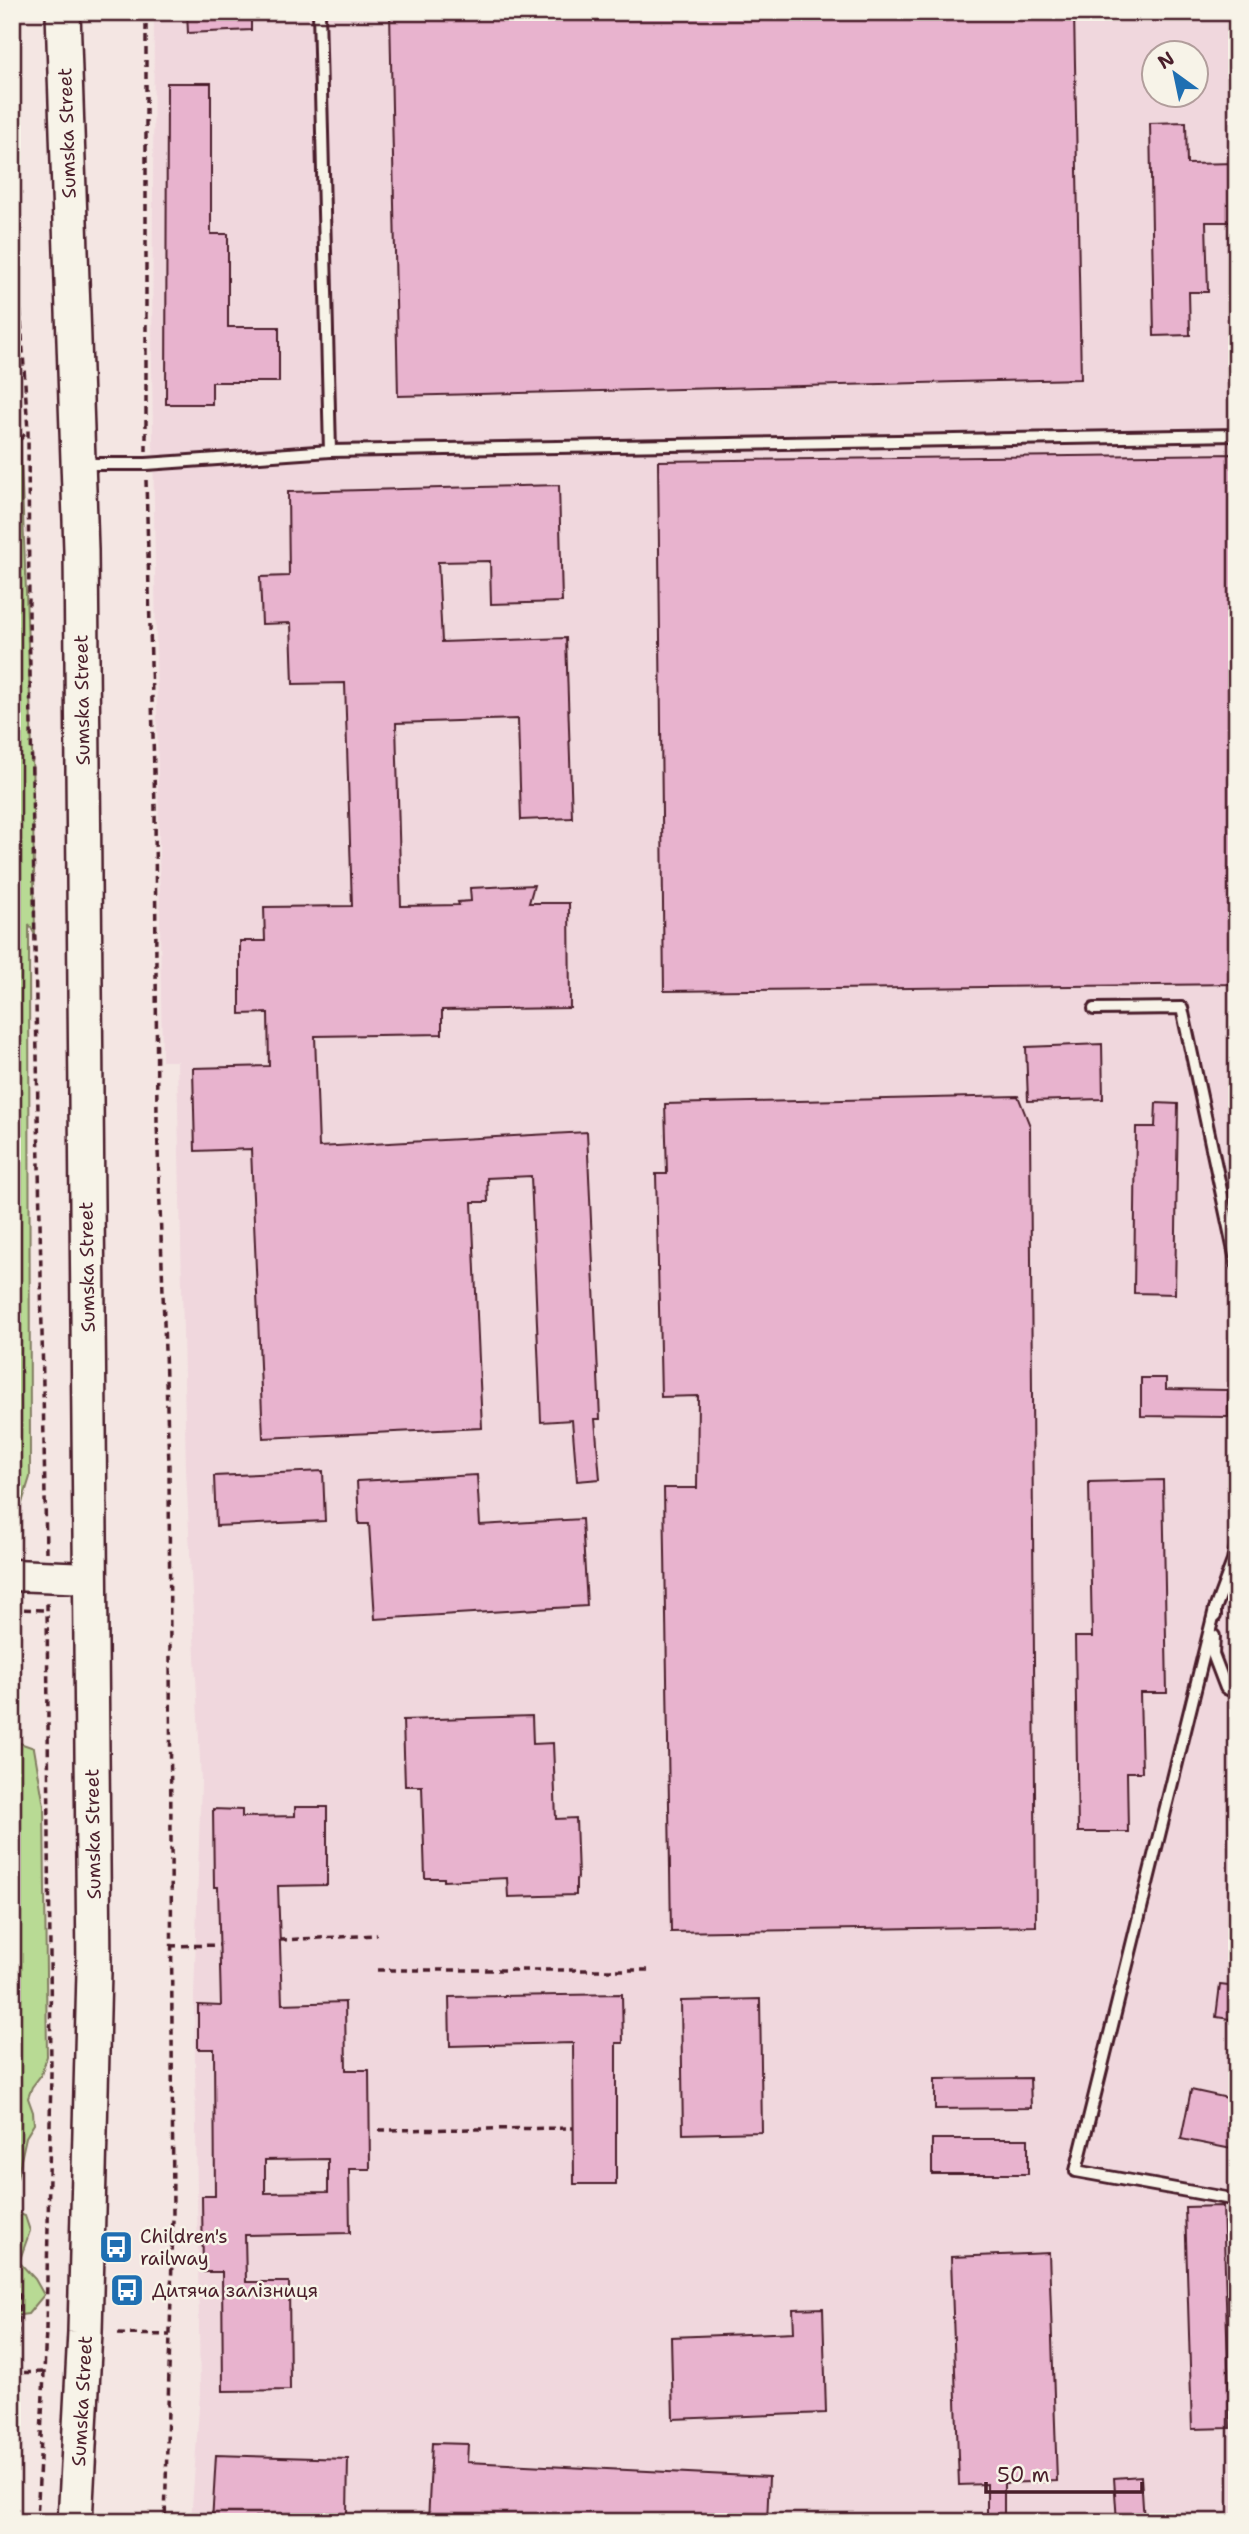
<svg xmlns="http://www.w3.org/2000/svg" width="1249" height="2534" font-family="'Shantell Sans',sans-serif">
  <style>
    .built { fill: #f0d7dd; fill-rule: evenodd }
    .green { fill: #b8da94; stroke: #817c60; stroke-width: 2 }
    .building { fill: #e8b3ce; stroke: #4a1f2b; stroke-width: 2; fill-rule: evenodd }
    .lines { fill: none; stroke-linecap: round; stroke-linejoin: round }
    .lane-casing { stroke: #4a1f2b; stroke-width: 16 }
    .secondary-casing { stroke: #4a1f2b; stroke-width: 35 }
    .primary-casing { stroke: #4a1f2b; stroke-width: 38 }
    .path { stroke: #4a1f2b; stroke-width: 3.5; stroke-dasharray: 7 5; stroke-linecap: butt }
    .lane { stroke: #f7f3e8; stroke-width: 10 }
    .secondary { stroke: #f7f3e8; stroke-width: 30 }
    .primary { stroke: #f7f3e8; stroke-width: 33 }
    .labels { text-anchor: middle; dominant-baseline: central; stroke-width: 5; stroke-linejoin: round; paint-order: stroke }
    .street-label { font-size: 19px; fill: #4a1f2b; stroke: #f7f3e8 }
    .poi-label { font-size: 19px; fill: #4a1f2b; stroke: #f7f3e8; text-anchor: start }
  </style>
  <rect width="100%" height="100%" fill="#f4e6e3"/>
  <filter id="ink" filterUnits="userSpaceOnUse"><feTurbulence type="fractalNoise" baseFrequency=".0143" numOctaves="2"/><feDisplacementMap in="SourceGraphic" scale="14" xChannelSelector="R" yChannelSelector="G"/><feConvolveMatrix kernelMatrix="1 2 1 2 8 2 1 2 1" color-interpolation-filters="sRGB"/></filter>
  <g filter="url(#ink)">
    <path class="built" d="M 154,12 L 1237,12 L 1237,2522 L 191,2522 L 200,2393 L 194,1996 L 201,1781 L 186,1469 L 177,1061 L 162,1061 L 152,368 ZM 1154,52 L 1196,52 L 1196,94 L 1154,94 Z"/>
    <g class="green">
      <path d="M 12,333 L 19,408 L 32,750 L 35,935 L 29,924 L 30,1477 L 22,1503 L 12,1515 Z"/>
      <path d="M 12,1627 L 18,1627 L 17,1742 L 34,1748 L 44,1806 L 47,2056 L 41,2075 L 32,2087 L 28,2098 L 33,2112 L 34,2124 L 26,2137 L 17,2178 L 12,2178 Z"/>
      <path d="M 12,2211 L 25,2216 L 30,2231 L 19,2262 L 35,2279 L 44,2295 L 28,2314 L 12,2316 Z"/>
    </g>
    <g class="building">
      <path d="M 187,12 L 251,12 L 251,30 L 188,33 Z"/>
      <path d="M 390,12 L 1074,12 L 1081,379 L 398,396 Z"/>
      <path d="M 167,83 L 211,83 L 211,234 L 228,234 L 228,327 L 279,327 L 279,382 L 212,382 L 212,404 L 166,404 Z"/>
      <path d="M 1186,122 L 1187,164 L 1237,163 L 1237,222 L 1206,222 L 1208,292 L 1189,292 L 1190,335 L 1154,336 L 1150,123 Z"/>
      <path d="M 1237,454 L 1237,984 L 664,991 L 658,461 Z"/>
      <path d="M 559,485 L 562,602 L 491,604 L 490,561 L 438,562 L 442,642 L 566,638 L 572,818 L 521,820 L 518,719 L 396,723 L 401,906 L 459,905 L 458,902 L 471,901 L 470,888 L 534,885 L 529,903 L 569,903 L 570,1008 L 442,1010 L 442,1034 L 315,1036 L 319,1147 L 587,1132 L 600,1419 L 595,1419 L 600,1479 L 577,1481 L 572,1420 L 541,1422 L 531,1176 L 487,1178 L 488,1202 L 472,1202 L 482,1428 L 263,1438 L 251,1149 L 195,1151 L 193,1068 L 269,1066 L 268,1013 L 240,1014 L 240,941 L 265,941 L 264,907 L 352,906 L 345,683 L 293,684 L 291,623 L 262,624 L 260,577 L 289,576 L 288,492 Z"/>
      <path d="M 1102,1044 L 1103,1099 L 1028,1101 L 1026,1047 Z"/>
      <path d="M 1018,1096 L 1030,1126 L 1036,1926 L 671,1932 L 664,1488 L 697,1488 L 698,1396 L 661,1397 L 656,1174 L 667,1174 L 665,1104 Z"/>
      <path d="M 1156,1103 L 1178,1104 L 1175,1294 L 1134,1293 L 1136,1127 L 1155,1127 Z"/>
      <path d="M 1141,1378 L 1166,1378 L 1166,1389 L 1228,1390 L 1228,1417 L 1141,1416 Z"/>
      <path d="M 323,1471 L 325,1521 L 216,1526 L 214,1476 Z"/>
      <path d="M 477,1475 L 480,1525 L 582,1519 L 587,1606 L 375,1619 L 369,1524 L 359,1524 L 357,1481 Z"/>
      <path d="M 1163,1480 L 1167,1693 L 1140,1693 L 1142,1772 L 1127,1772 L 1128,1832 L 1078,1832 L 1075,1637 L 1092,1637 L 1089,1482 Z"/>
      <path d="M 532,1716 L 533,1744 L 553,1743 L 556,1819 L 576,1818 L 578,1878 L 576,1879 L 576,1895 L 508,1897 L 507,1878 L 444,1881 L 444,1878 L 425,1878 L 422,1786 L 405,1786 L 403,1720 Z"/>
      <path d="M 295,1807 L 327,1807 L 327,1885 L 278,1886 L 282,2004 L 345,2002 L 346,2070 L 369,2070 L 370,2169 L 349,2169 L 350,2233 L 245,2235 L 246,2282 L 289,2282 L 290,2390 L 223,2391 L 222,2272 L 203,2272 L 202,2196 L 215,2196 L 214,2049 L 198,2049 L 198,2005 L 221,2006 L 218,1887 L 214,1887 L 213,1809 L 242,1810 L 242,1817 L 295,1816 ZM 328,2159 L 328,2192 L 265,2193 L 265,2160 Z"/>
      <path d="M 1220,1985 L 1237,1987 L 1237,2020 L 1216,2017 Z"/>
      <path d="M 622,1994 L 623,2043 L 616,2043 L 616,2184 L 574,2184 L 573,2043 L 450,2046 L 449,1997 Z"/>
      <path d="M 760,1999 L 762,2132 L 683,2134 L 681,2001 Z"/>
      <path d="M 1030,2078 L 1031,2108 L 935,2109 L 935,2079 Z"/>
      <path d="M 1191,2090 L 1237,2100 L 1237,2150 L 1181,2139 Z"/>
      <rect x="932" y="2139" width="96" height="35"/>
      <path d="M 1223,2206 L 1230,2428 L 1192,2429 L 1185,2207 Z"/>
      <path d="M 1049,2253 L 1057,2481 L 1004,2483 L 1004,2522 L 987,2522 L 987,2484 L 959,2485 L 951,2257 Z"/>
      <path d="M 823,2308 L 826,2413 L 673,2419 L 671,2337 L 794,2332 L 793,2309 Z"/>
      <path d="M 432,2443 L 468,2444 L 467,2462 L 769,2477 L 767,2522 L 428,2522 Z"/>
      <path d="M 216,2455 L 348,2459 L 347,2515 L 341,2515 L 341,2522 L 294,2522 L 294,2518 L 255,2517 L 255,2522 L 212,2522 Z"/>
      <path d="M 1141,2476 L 1144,2522 L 1117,2522 L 1114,2478 Z"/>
    </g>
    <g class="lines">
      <g class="lane-casing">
        <g id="lane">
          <path d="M 330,451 L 1237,435"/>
          <path d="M 82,464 L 146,464 L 330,451 L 319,12"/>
          <path d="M 1094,1009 L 1182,1008 L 1237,1265"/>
          <path d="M 1215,1609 L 1076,2171 L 1237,2200"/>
          <path d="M 1215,1616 L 1215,1609 L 1233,1561 L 1237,1542"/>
          <path d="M 1214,1636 L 1213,1654 L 1226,1688 L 1237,1693"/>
        </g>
      </g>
      <g class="secondary-casing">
        <path id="secondary" d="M 12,1575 L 90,1578"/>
      </g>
      <g class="primary-casing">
        <path id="primary" d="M 63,12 L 81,550 L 94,1971 L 85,2332 L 75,2522"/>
      </g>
      <g class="path">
        <path d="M 12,179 L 28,431 L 29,615 L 46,1552"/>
        <path d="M 12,448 L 28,431"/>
        <path d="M 146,451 L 146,12"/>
        <path d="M 146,480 L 155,808 L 157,1121 L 169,1465 L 173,2219 L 165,2522"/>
        <path d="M 12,1609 L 47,1610"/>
        <path d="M 280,1940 L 377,1935"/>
        <path d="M 170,1946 L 220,1945"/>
        <path d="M 377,1970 L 653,1970"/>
        <path d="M 379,2130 L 574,2128"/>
        <path d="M 12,2283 L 20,2296 L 12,2413"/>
        <path d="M 118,2334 L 170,2335"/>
        <path d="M 12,2373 L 43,2372"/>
        <path d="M 37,2522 L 46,2330 L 51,2073 L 47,1601"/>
      </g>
      <use href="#lane" class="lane"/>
      <use href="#secondary" class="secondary"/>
      <use href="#primary" class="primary"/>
    </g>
  </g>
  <defs>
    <g id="bus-square" transform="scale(1.75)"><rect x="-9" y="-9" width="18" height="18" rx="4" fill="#1f6fb2" stroke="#f7f3e8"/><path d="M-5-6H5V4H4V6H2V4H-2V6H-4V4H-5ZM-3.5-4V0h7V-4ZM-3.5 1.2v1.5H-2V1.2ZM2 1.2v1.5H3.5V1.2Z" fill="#fff"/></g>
  </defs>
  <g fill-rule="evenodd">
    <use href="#bus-square" x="116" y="2247"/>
    <use href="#bus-square" x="127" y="2290"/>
  </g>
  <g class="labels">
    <g class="street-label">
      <text transform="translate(67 133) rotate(-92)">Sumska Street</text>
      <text transform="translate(82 700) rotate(-91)">Sumska Street</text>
      <text transform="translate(87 1267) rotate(-91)">Sumska Street</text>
      <text transform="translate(93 1834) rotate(-91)">Sumska Street</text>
      <text transform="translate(82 2401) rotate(-87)">Sumska Street</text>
    </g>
    <g class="poi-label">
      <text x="140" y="2236">Children's<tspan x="140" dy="22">railway</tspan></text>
      <text x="152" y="2290">Дитяча залізниця</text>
    </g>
  </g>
  <rect width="1249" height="2534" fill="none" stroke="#f7f3e8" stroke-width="42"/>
  <rect x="21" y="21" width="1207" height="2492" fill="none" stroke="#4a1f2b" stroke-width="2.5" filter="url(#ink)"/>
  <g transform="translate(1175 74) rotate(327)"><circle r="33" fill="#f7f3e8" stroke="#b29e9c" stroke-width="2"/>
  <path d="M0-5L12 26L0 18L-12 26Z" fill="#1f6fb2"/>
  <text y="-10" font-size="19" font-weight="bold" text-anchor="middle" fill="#4a1f2b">N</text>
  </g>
  <path d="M986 2482v10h156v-10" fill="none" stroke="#4a1f2b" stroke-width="3.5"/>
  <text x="997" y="2482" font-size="21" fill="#4a1f2b" stroke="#f7f3e8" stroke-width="5" paint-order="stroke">50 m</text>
</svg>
